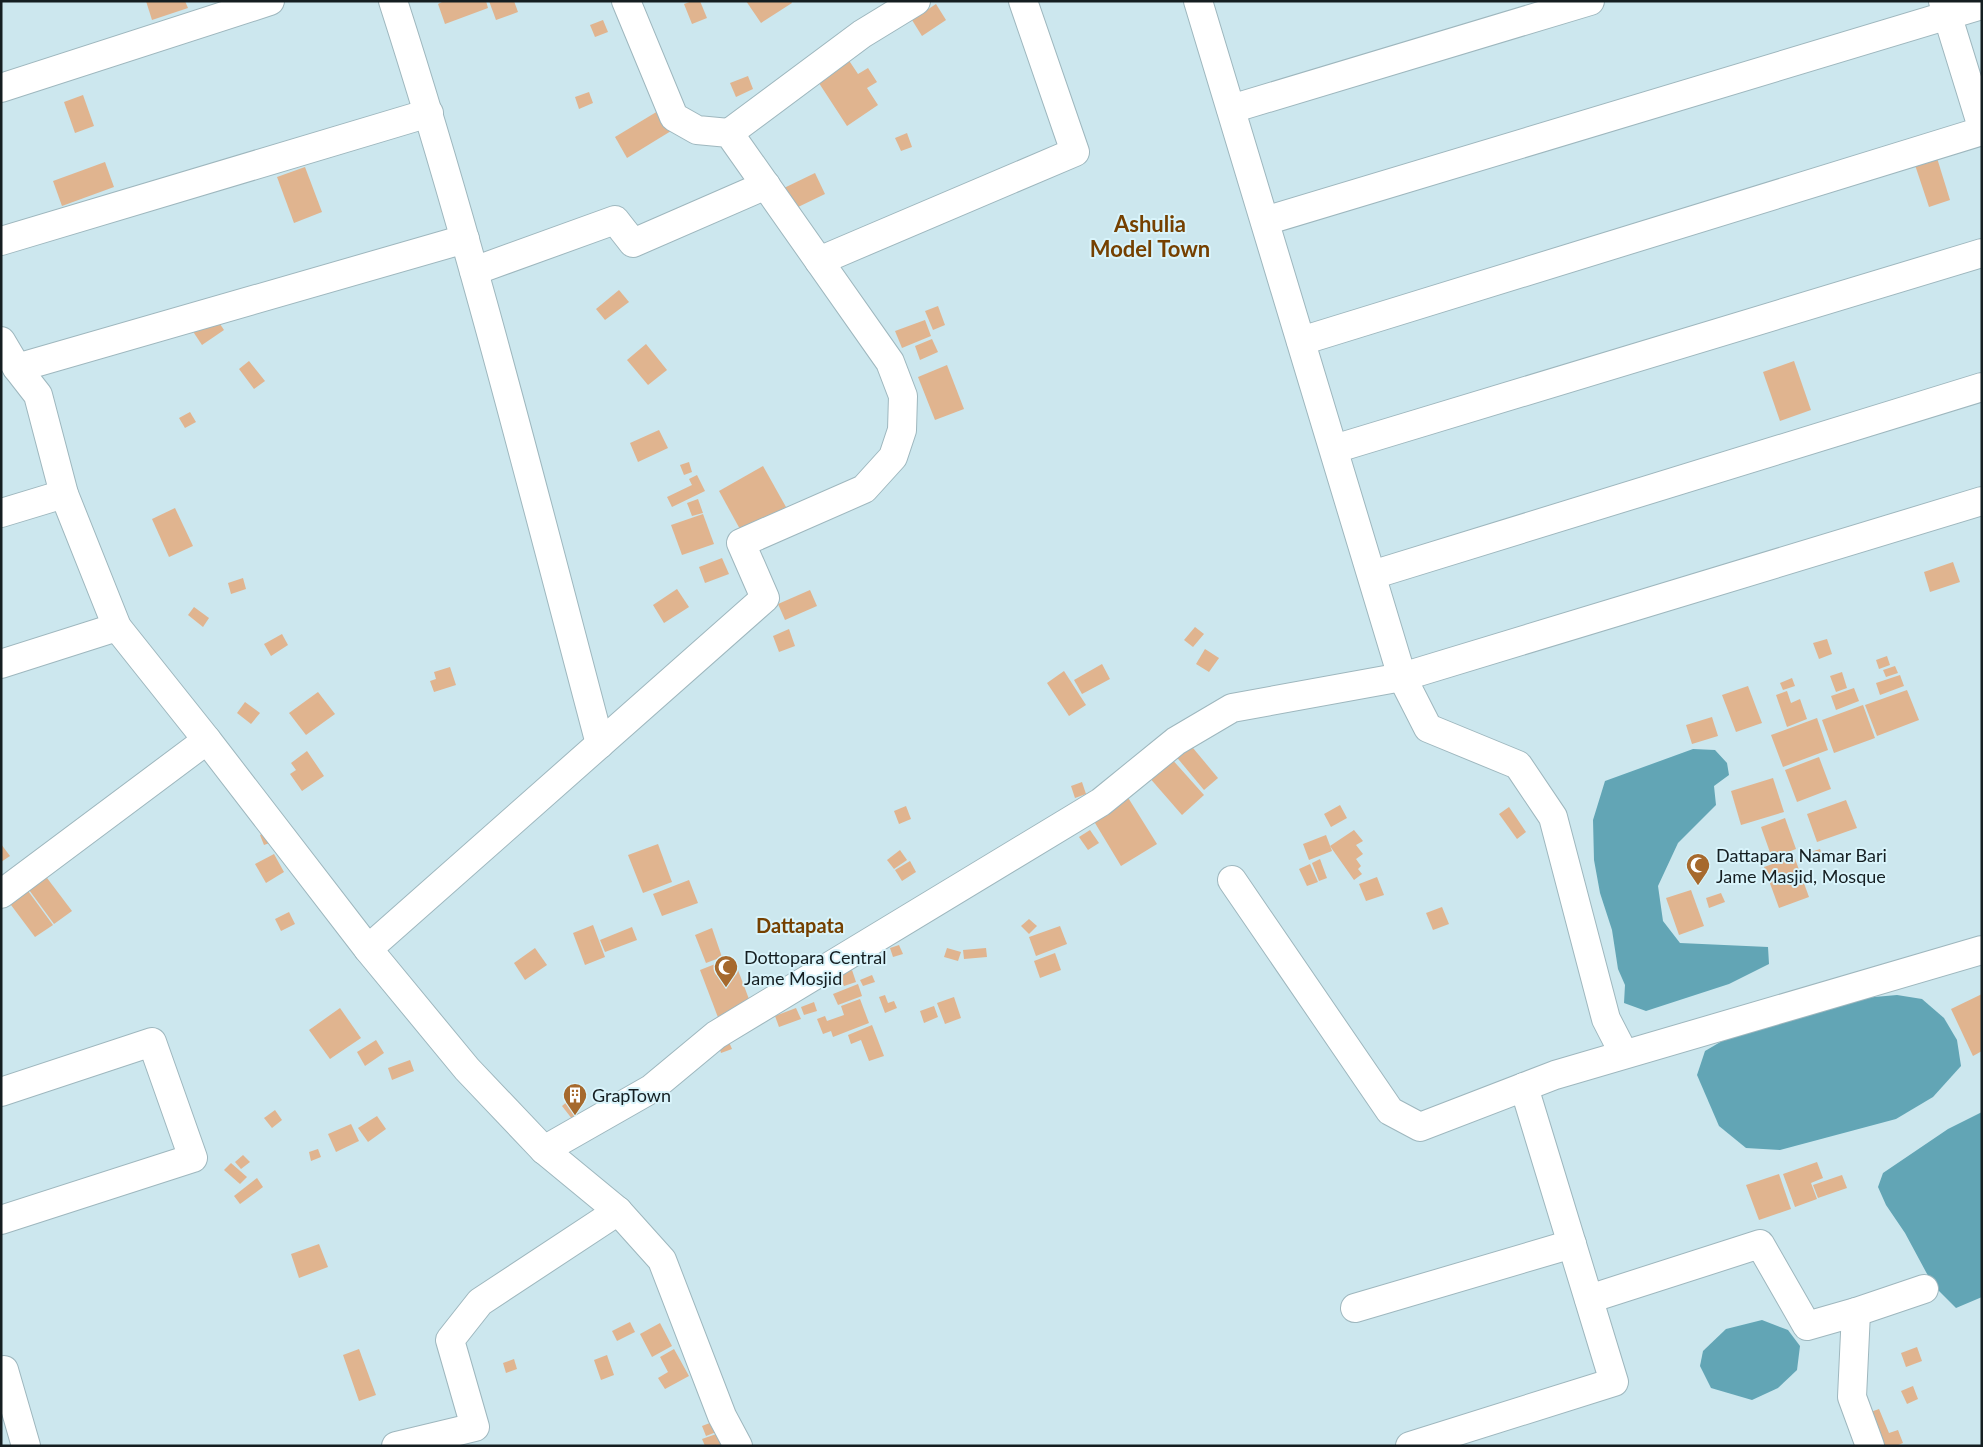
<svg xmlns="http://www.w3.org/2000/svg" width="1983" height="1447" font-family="Lato,sans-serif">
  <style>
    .water { fill: #62a5b5 }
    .building { fill: #e0b48f }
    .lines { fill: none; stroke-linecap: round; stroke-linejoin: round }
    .minor-casing { stroke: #9eb7be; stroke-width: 30 }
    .minor { stroke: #fff; stroke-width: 28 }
    .labels { text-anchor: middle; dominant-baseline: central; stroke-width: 4; stroke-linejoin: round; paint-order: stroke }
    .poi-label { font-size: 18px; fill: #151e21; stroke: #d9f4fb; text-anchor: start }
    .quarter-label { font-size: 20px; font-weight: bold; fill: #754000; stroke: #d9f4fb }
    .district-label { font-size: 22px; font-weight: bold; fill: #754000; stroke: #d9f4fb }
  </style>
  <rect width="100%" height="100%" fill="#cce7ee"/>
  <g class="water">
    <path d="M 1693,749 L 1715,750 L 1727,763 L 1729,775 L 1714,786 L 1716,805 L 1678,843 L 1658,886 L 1663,921 L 1680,943 L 1768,947 L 1769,964 L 1729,984 L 1646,1011 L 1624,1003 L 1625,985 L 1618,969 L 1612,930 L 1600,893 L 1594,860 L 1593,820 L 1605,781 Z"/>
    <path d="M 1897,995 L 1922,999 L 1944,1018 L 1957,1040 L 1961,1066 L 1933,1097 L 1896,1119 L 1780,1150 L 1746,1148 L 1719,1126 L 1697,1075 L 1705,1051 L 1746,1027 L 1852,999 Z"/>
    <path d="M 1982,1112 L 1982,1297 L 1956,1308 L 1933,1285 L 1905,1233 L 1886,1205 L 1878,1187 L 1883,1173 L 1948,1129 Z"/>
    <path d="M 1762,1320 L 1788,1330 L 1800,1346 L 1797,1370 L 1778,1388 L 1752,1400 L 1711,1388 L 1700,1366 L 1703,1351 L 1726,1329 Z"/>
  </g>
  <g class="building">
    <path d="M 146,1 L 185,1 L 188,8 L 152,20 Z"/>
    <path d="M 444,1 L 486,1 L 488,8 L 445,24 L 438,4 Z"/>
    <path d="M 489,1 L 514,1 L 518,12 L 496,20 Z"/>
    <path d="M 692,1 L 700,1 L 707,18 L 692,24 L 684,4 Z"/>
    <path d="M 746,1 L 791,1 L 792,3 L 761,23 Z"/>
    <path d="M 936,4 L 946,20 L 922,36 L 912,20 Z"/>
    <path d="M 603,20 L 608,32 L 595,37 L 590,25 Z"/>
    <path d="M 846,56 L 858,74 L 868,68 L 877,82 L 867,88 L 878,105 L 847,126 L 815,77 Z"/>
    <path d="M 748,76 L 753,89 L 736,97 L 730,83 Z"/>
    <path d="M 589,92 L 593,103 L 579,109 L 575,97 Z"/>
    <path d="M 83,95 L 94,126 L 75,133 L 64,102 Z"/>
    <path d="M 658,111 L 671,131 L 627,158 L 615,137 Z"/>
    <path d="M 907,133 L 912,147 L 901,151 L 895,138 Z"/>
    <path d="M 1937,158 L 1950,200 L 1929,207 L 1915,165 Z"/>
    <path d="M 105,162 L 114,187 L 62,206 L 53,181 Z"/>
    <path d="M 305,167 L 322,212 L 294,223 L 277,177 Z"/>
    <path d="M 815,173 L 825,194 L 794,209 L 784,188 Z"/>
    <path d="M 619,290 L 629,302 L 605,320 L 596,309 Z"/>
    <path d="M 938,306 L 945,325 L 933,330 L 925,311 Z"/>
    <path d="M 214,315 L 224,330 L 202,345 L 192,330 Z"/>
    <path d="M 925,320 L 931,336 L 902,348 L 895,331 Z"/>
    <path d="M 932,339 L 938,352 L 920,360 L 915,346 Z"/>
    <path d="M 646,344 L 667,370 L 648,385 L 627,360 Z"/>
    <path d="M 249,361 L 265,381 L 254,389 L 239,369 Z"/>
    <path d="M 1794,361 L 1811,410 L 1780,421 L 1763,372 Z"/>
    <path d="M 947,365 L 964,409 L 935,420 L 918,377 Z"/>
    <path d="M 190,412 L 196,422 L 185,428 L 179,418 Z"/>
    <path d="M 659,430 L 668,448 L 638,462 L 630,443 Z"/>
    <path d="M 689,462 L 692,472 L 684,475 L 680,465 Z"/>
    <path d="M 763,466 L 786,507 L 741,531 L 719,491 Z"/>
    <path d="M 697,475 L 705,491 L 672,507 L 667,497 L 692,485 L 689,479 Z"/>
    <path d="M 698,499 L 703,513 L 692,516 L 687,503 Z"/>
    <path d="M 175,508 L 193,546 L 169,557 L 152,519 Z"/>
    <path d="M 703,514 L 714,544 L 682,555 L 671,525 Z"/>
    <path d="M 722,558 L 729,574 L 705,583 L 699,567 Z"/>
    <path d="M 1953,562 L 1960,582 L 1930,592 L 1924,572 Z"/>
    <path d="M 243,578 L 246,589 L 231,594 L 228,583 Z"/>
    <path d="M 677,589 L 689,607 L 664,623 L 653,605 Z"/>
    <path d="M 810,590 L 817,606 L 785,620 L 778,604 Z"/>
    <path d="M 194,607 L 209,618 L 203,627 L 188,615 Z"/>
    <path d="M 1195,627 L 1204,634 L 1193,647 L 1184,640 Z"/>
    <path d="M 789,629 L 795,646 L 779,652 L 773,636 Z"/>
    <path d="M 282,634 L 288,645 L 271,656 L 264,644 Z"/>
    <path d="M 1827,639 L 1832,654 L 1819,659 L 1813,643 Z"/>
    <path d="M 1205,649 L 1219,658 L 1209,672 L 1196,664 Z"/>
    <path d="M 1887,656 L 1890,665 L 1879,669 L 1876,660 Z"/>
    <path d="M 1102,664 L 1110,679 L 1082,694 L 1074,680 Z"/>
    <path d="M 1895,666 L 1898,673 L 1886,677 L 1883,670 Z"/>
    <path d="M 450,667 L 456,685 L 434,692 L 430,681 L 436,679 L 434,672 Z"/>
    <path d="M 1064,671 L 1086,705 L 1069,716 L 1047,683 Z"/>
    <path d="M 1842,672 L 1847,688 L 1836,692 L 1830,676 Z"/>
    <path d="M 1900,675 L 1904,686 L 1880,695 L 1876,683 Z"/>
    <path d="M 1792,678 L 1795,686 L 1783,690 L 1780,683 Z"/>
    <path d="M 1748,686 L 1762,723 L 1736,732 L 1722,695 Z"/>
    <path d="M 1854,688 L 1859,701 L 1836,710 L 1831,696 Z"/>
    <path d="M 1907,690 L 1919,720 L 1877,736 L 1865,705 Z"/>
    <path d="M 1787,691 L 1791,703 L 1800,699 L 1807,719 L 1787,727 L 1776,695 Z"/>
    <path d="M 318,692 L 335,714 L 306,735 L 289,713 Z"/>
    <path d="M 245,702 L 260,713 L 251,724 L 237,713 Z"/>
    <path d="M 1863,705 L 1875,738 L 1834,753 L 1822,720 Z"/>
    <path d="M 1712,717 L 1718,736 L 1692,744 L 1686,725 Z"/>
    <path d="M 1817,718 L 1828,750 L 1783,767 L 1771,735 Z"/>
    <path d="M 1188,742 L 1218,778 L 1204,790 L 1174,754 Z"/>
    <path d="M 307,751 L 324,776 L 302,791 L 290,774 L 296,770 L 291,763 Z"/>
    <path d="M 1170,757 L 1204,795 L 1182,815 L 1148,776 Z"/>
    <path d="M 1819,757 L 1831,789 L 1797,802 L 1785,770 Z"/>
    <path d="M 1773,778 L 1784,812 L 1741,825 L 1731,791 Z"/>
    <path d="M 1082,782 L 1086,794 L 1075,798 L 1071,786 Z"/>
    <path d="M 1127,796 L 1157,844 L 1121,866 L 1092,818 Z"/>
    <path d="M 1846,800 L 1857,828 L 1817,842 L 1807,814 Z"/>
    <path d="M 1340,805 L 1347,818 L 1331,827 L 1324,814 Z"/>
    <path d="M 906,806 L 911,819 L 899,824 L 894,811 Z"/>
    <path d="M 1509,807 L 1526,832 L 1517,839 L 1499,814 Z"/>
    <path d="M 1785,818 L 1796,849 L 1772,858 L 1761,827 Z"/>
    <path d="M 270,830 L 275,841 L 264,845 L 260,835 Z"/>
    <path d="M 1090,830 L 1099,843 L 1088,850 L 1079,837 Z"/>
    <path d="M 1354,830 L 1363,841 L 1356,845 L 1363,854 L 1356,859 L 1361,866 L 1358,869 L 1362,874 L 1354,880 L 1330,846 Z"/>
    <path d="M 1326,835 L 1332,851 L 1309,860 L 1303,844 Z"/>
    <path d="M 1,844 L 10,856 L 1,862 Z"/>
    <path d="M 658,844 L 672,882 L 643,893 L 628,855 Z"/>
    <path d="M 1820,849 L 1824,860 L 1815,863 L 1811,852 Z"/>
    <path d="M 900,850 L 907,860 L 894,869 L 887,860 Z"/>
    <path d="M 274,854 L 284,872 L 266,883 L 255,864 Z"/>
    <path d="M 1794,856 L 1809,897 L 1779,908 L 1764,867 Z"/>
    <path d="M 1320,859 L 1327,878 L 1319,881 L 1312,863 Z"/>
    <path d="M 910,861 L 916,872 L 902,881 L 895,870 Z"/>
    <path d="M 1310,864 L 1318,882 L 1307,886 L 1299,869 Z"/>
    <path d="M 41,870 L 72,911 L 54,924 L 24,883 Z"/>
    <path d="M 1377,877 L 1384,895 L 1366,901 L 1359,884 Z"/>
    <path d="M 689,880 L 698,903 L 662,916 L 653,894 Z"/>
    <path d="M 23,884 L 53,925 L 35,937 L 5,897 Z"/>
    <path d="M 1691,890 L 1704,926 L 1679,935 L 1666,898 Z"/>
    <path d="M 1721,893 L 1725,902 L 1709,908 L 1706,898 Z"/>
    <path d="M 1442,907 L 1449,924 L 1433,930 L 1426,913 Z"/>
    <path d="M 289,912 L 295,924 L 281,931 L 275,919 Z"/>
    <path d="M 1029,919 L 1037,926 L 1029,934 L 1021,926 Z"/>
    <path d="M 593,925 L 605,957 L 585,965 L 573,933 Z"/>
    <path d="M 1060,926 L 1067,944 L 1036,956 L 1029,937 Z"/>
    <path d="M 632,927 L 637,940 L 605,952 L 600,940 Z"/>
    <path d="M 712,928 L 722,957 L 706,963 L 695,935 Z"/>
    <path d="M 899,945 L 903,954 L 893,957 L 890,948 Z"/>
    <path d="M 535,948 L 547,965 L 525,980 L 514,963 Z"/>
    <path d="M 947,948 L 961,952 L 958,961 L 944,957 Z"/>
    <path d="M 986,948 L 987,957 L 964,959 L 963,950 Z"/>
    <path d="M 1055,953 L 1061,970 L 1040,978 L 1034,961 Z"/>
    <path d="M 733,957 L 752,1007 L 719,1020 L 700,970 Z"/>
    <path d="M 852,970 L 856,982 L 844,986 L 839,975 Z"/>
    <path d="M 872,975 L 875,982 L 863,986 L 860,980 Z"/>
    <path d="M 858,984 L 862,996 L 838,1005 L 833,994 Z"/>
    <path d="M 1982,994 L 1982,1051 L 1973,1056 L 1951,1009 Z"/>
    <path d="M 885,995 L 888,1003 L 894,1001 L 897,1008 L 885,1013 L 879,997 Z"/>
    <path d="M 954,997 L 961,1018 L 945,1024 L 937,1003 Z"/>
    <path d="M 860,999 L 869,1023 L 833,1037 L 831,1031 L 823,1034 L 817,1019 L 825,1016 L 827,1021 L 844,1015 L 841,1006 Z"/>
    <path d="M 814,1002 L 817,1011 L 804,1015 L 801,1007 Z"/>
    <path d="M 934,1006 L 938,1017 L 924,1023 L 920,1011 Z"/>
    <path d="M 340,1008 L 361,1038 L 330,1059 L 309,1030 Z"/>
    <path d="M 796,1008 L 801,1019 L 779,1027 L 775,1016 Z"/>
    <path d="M 872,1025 L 884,1056 L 869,1061 L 861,1040 L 851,1044 L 848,1035 Z"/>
    <path d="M 376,1040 L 384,1053 L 365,1066 L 357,1052 Z"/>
    <path d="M 729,1042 L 732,1049 L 721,1053 L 719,1046 Z"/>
    <path d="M 410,1060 L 414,1071 L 392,1080 L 388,1068 Z"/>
    <path d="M 568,1101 L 583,1119 L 576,1124 L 562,1106 Z"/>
    <path d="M 275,1110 L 282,1120 L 272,1128 L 264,1118 Z"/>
    <path d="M 377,1116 L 386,1129 L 368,1142 L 358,1128 Z"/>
    <path d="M 351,1124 L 359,1141 L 336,1152 L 328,1134 Z"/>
    <path d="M 318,1149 L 321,1157 L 311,1161 L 309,1152 Z"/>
    <path d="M 243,1155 L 250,1162 L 241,1169 L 235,1162 Z"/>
    <path d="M 1817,1162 L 1823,1178 L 1811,1183 L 1817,1199 L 1795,1207 L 1783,1174 Z"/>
    <path d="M 231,1163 L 247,1177 L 240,1184 L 224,1170 Z"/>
    <path d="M 1779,1174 L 1791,1209 L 1759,1220 L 1746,1185 Z"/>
    <path d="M 1842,1175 L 1847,1188 L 1818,1198 L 1813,1185 Z"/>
    <path d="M 257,1178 L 263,1187 L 240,1204 L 234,1196 Z"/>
    <path d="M 319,1244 L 328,1267 L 299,1278 L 291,1254 Z"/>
    <path d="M 630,1322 L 635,1332 L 617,1341 L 612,1331 Z"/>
    <path d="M 660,1323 L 672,1346 L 652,1357 L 640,1334 Z"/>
    <path d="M 1917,1347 L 1922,1361 L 1906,1367 L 1901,1353 Z"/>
    <path d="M 359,1349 L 376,1395 L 359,1401 L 343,1355 Z"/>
    <path d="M 674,1349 L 689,1376 L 665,1389 L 658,1378 L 668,1372 L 660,1357 Z"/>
    <path d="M 607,1355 L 614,1375 L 601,1380 L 594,1360 Z"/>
    <path d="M 514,1359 L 517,1369 L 506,1373 L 503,1363 Z"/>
    <path d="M 1913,1386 L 1918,1399 L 1907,1404 L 1901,1391 Z"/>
    <path d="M 1879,1409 L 1889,1433 L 1898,1430 L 1903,1443 L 1896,1446 L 1878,1446 L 1865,1414 Z"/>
    <path d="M 715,1421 L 719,1431 L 706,1436 L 702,1426 Z"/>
    <path d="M 722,1432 L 727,1446 L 705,1446 L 702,1439 Z"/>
  </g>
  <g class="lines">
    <g class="minor-casing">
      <g id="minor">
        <path d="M 393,1 C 472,246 534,495 600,744"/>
        <path d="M 1198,1 L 1402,677 L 1428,728 L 1518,765 L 1553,817 L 1606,1019 L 1624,1054"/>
        <path d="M 1943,1 L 1982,127"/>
        <path d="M 1,88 L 270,1"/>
        <path d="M 1231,109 L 1590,1"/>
        <path d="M 729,133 L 862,34 L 916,1"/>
        <path d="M 1265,221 L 1982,5"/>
        <path d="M 1,241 L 429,113"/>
        <path d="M 819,261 L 1075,152 L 1023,1"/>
        <path d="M 474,271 L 615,220 L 633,243 L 766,185"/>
        <path d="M 1,341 L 17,368 L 38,395 L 64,494 L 117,627 L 207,740 L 1,894"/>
        <path d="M 1301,341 L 1982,131"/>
        <path d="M 17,368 L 465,239"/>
        <path d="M 1334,449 L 1982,253"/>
        <path d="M 1,513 L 64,494"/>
        <path d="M 1372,575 L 1982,387"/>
        <path d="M 1,664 L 117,627"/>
        <path d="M 207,740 L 368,949 L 467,1069 L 544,1150 L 618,1211 L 662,1260 L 722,1416 L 738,1446"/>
        <path d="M 1232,880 L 1390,1111 L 1420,1127 L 1555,1075 L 1982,950"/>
        <path d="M 368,949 L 765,598 L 741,543 L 864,489 L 893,457 L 902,430 L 903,396 L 890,362 L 729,133 L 697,130 L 674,117 L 626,1"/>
        <path d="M 1,1092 L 152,1042 L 193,1158 L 1,1220"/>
        <path d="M 544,1150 L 651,1089 L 716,1035 L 1101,802 L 1176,741 L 1232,708 L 1402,677 L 1982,501"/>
        <path d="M 1589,1299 L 1760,1244 L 1807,1326 L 1856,1312 L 1924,1289"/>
        <path d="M 1355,1308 L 1572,1244"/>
        <path d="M 1856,1312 L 1852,1397 L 1870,1446"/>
        <path d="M 1,1371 L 4,1370 L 26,1446"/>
        <path d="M 396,1446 L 475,1427 L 450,1340 L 480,1302 L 618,1211"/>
        <path d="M 1410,1446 L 1614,1382 L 1524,1087"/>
      </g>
    </g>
    <use href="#minor" class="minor"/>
  </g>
  <defs>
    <g id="mosque-pin" transform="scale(1.25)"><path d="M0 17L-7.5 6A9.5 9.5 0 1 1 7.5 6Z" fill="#a6692d" stroke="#d9f4fb"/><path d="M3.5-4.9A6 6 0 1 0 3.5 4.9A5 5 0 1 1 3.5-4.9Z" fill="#fff"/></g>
    <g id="building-pin" transform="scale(1.25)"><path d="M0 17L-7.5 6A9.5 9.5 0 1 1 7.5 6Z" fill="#a6692d" stroke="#d9f4fb"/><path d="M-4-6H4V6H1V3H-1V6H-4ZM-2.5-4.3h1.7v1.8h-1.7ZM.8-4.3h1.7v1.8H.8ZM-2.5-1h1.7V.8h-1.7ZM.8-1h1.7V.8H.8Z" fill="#fff"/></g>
  </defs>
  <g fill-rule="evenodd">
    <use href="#mosque-pin" x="1698" y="865"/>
    <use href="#mosque-pin" x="726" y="967"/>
    <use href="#building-pin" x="575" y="1095"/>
  </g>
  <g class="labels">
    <g class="poi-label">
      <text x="1716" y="855">Dattapara Namar Bari<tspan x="1716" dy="21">Jame Masjid, Mosque</tspan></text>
      <text x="744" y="957">Dottopara Central<tspan x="744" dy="21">Jame Mosjid</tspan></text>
      <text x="592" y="1095">GrapTown</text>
    </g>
    <g class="quarter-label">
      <text x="800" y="925">Dattapata</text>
    </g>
    <g class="district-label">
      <text x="1150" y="223">Ashulia<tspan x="1150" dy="25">Model Town</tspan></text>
    </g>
  </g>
  <rect width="1983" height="1447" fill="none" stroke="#151e21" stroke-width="5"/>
</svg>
